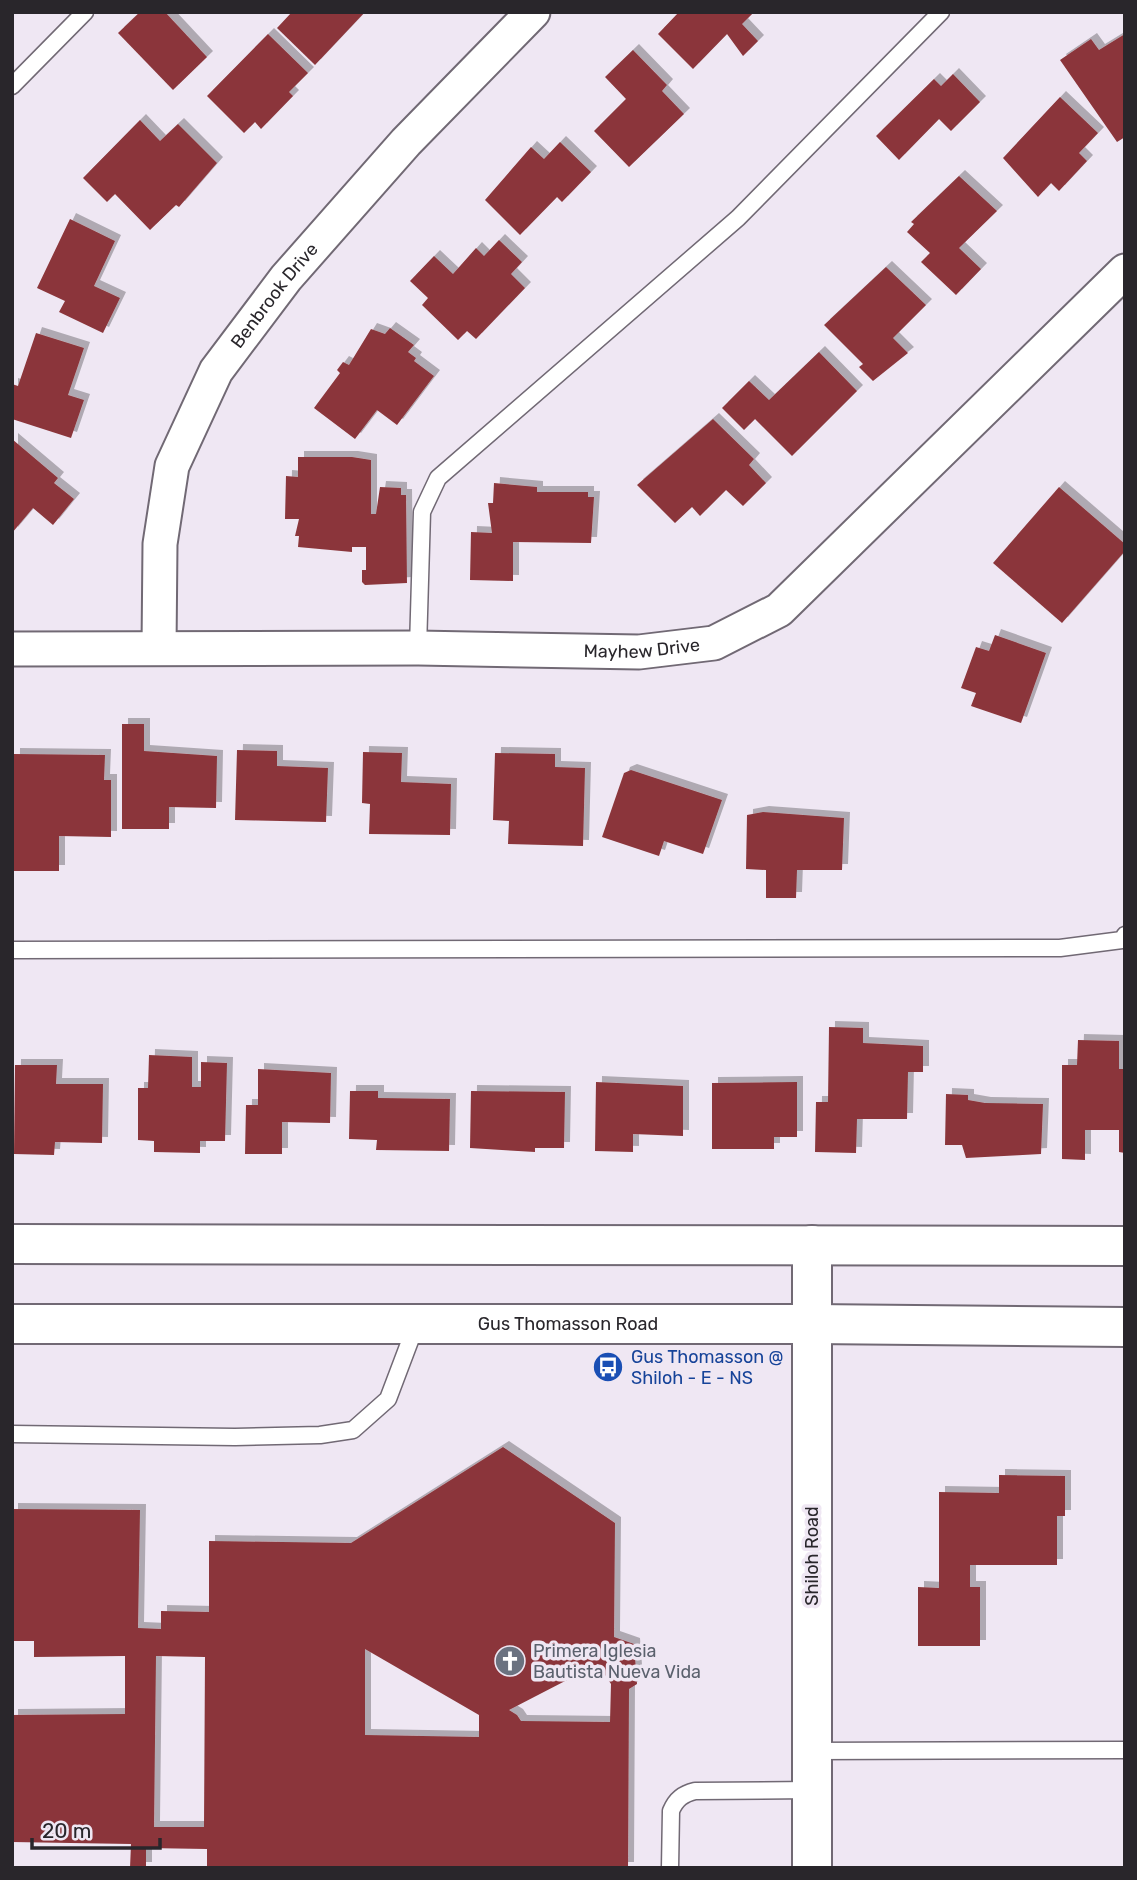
<svg xmlns="http://www.w3.org/2000/svg" width="1137" height="1880" font-family="Rubik,sans-serif">
  <style>
    .building { fill: #8b363a; fill-rule: evenodd; filter: url(#shadow) }
    .lines { fill: none; stroke-linecap: round; stroke-linejoin: round }
    .lane-casing { stroke: #716974; stroke-width: 19 }
    .street-casing { stroke: #716974; stroke-width: 37 }
    .secondary-casing { stroke: #716974; stroke-width: 42 }
    .lane { stroke: #fff; stroke-width: 16 }
    .street { stroke: #fff; stroke-width: 33 }
    .secondary { stroke: #fff; stroke-width: 38 }
    .labels { text-anchor: middle; dominant-baseline: central; stroke-width: 7; stroke-linejoin: round; paint-order: stroke }
    .street-label { font-size: 18px; fill: #29262b; stroke: #efe7f3 }
    .transit-label { font-size: 18px; fill: #164399; stroke: #efe7f3; text-anchor: start }
    .worship-label { font-size: 18px; fill: #5b616d; stroke: #efe7f3; text-anchor: start }
  </style>
  <defs>
    <filter id="shadow"><feDropShadow dx="6" dy="-6" stdDeviation="0" flood-color="#0004"/></filter>
  </defs>
  <rect width="100%" height="100%" fill="#efe7f3"/>
  <g class="building">
    <path d="M 140,12 L 165,12 L 207,57 L 173,90 L 118,33 Z"/>
    <path d="M 292,12 L 365,12 L 315,65 L 277,28 Z"/>
    <path d="M 679,12 L 754,12 L 742,24 L 758,41 L 743,56 L 727,34 L 693,69 L 658,34 Z"/>
    <path d="M 268,34 L 308,73 L 289,92 L 293,96 L 261,129 L 255,122 L 244,133 L 207,96 Z"/>
    <path d="M 1125,34 L 1125,137 L 1117,142 L 1060,60 L 1091,39 L 1099,50 Z"/>
    <path d="M 633,50 L 667,85 L 662,91 L 684,114 L 629,167 L 594,131 L 626,99 L 605,77 Z"/>
    <path d="M 953,74 L 980,102 L 951,131 L 939,119 L 899,160 L 876,136 L 934,79 L 941,86 Z"/>
    <path d="M 1060,97 L 1098,133 L 1079,153 L 1087,161 L 1059,191 L 1051,183 L 1038,197 L 1003,158 Z"/>
    <path d="M 140,120 L 160,141 L 178,124 L 217,163 L 179,207 L 176,205 L 150,230 L 115,194 L 107,202 L 83,178 Z"/>
    <path d="M 560,142 L 591,172 L 562,202 L 557,197 L 520,235 L 485,200 L 531,147 L 544,159 Z"/>
    <path d="M 959,176 L 997,211 L 959,248 L 981,269 L 956,295 L 921,262 L 930,253 L 907,232 L 914,224 L 911,222 Z"/>
    <path d="M 70,219 L 115,241 L 94,286 L 120,298 L 103,333 L 59,312 L 65,301 L 37,288 Z"/>
    <path d="M 499,240 L 522,262 L 511,274 L 525,288 L 476,339 L 467,331 L 458,340 L 422,305 L 428,298 L 410,281 L 434,256 L 453,274 L 476,248 L 484,256 Z"/>
    <path d="M 886,267 L 926,305 L 893,338 L 908,353 L 873,381 L 859,367 L 863,364 L 824,325 Z"/>
    <path d="M 390,328 L 414,345 L 408,352 L 416,358 L 414,361 L 434,376 L 397,425 L 377,410 L 355,439 L 314,408 L 340,373 L 337,370 L 343,362 L 349,365 L 371,329 L 385,334 Z"/>
    <path d="M 36,333 L 84,348 L 68,395 L 84,400 L 71,438 L 12,419 L 12,384 L 18,386 Z"/>
    <path d="M 819,352 L 857,391 L 792,456 L 755,419 L 744,430 L 722,408 L 749,381 L 769,400 Z"/>
    <path d="M 713,419 L 754,459 L 749,465 L 766,483 L 743,506 L 726,490 L 700,516 L 692,507 L 675,523 L 637,485 Z"/>
    <path d="M 12,439 L 58,478 L 54,483 L 74,499 L 53,525 L 33,508 L 12,533 Z"/>
    <path d="M 298,457 L 352,457 L 371,460 L 371,514 L 376,514 L 380,487 L 401,488 L 401,495 L 406,495 L 407,583 L 365,585 L 362,582 L 362,570 L 366,570 L 366,547 L 352,547 L 352,552 L 298,547 L 299,536 L 295,536 L 299,519 L 285,519 L 286,476 L 298,477 Z"/>
    <path d="M 494,483 L 537,487 L 537,492 L 588,492 L 588,497 L 594,497 L 591,543 L 513,542 L 513,581 L 470,580 L 471,532 L 492,533 L 488,503 L 493,503 Z"/>
    <path d="M 1059,487 L 1125,544 L 1125,551 L 1062,623 L 993,563 Z"/>
    <path d="M 995,635 L 1046,653 L 1021,723 L 971,706 L 976,693 L 961,688 L 976,647 L 989,651 Z"/>
    <path d="M 122,724 L 144,724 L 144,751 L 217,756 L 216,808 L 169,807 L 169,829 L 122,829 Z"/>
    <path d="M 237,750 L 277,751 L 277,766 L 328,768 L 326,822 L 235,820 Z"/>
    <path d="M 363,752 L 402,753 L 401,782 L 451,784 L 450,835 L 369,834 L 370,804 L 362,803 Z"/>
    <path d="M 495,753 L 555,754 L 555,767 L 585,768 L 583,846 L 508,844 L 509,821 L 493,820 Z"/>
    <path d="M 14,754 L 105,755 L 104,780 L 111,780 L 111,837 L 59,836 L 59,871 L 13,871 Z"/>
    <path d="M 631,770 L 722,800 L 703,854 L 664,841 L 659,856 L 602,837 L 624,773 Z"/>
    <path d="M 763,812 L 844,818 L 842,870 L 797,870 L 796,898 L 766,898 L 766,870 L 746,869 L 747,815 Z"/>
    <path d="M 829,1027 L 863,1028 L 863,1043 L 923,1046 L 923,1072 L 908,1072 L 907,1119 L 857,1119 L 856,1153 L 815,1152 L 816,1102 L 828,1102 Z"/>
    <path d="M 1078,1040 L 1119,1041 L 1119,1069 L 1125,1069 L 1125,1153 L 1119,1152 L 1119,1130 L 1085,1130 L 1085,1160 L 1062,1159 L 1062,1065 L 1077,1065 Z"/>
    <path d="M 149,1055 L 192,1057 L 192,1087 L 201,1087 L 201,1062 L 227,1063 L 225,1141 L 200,1141 L 200,1153 L 154,1152 L 154,1141 L 138,1140 L 138,1088 L 148,1088 Z"/>
    <path d="M 15,1065 L 57,1065 L 56,1084 L 103,1084 L 102,1143 L 55,1142 L 54,1155 L 14,1154 Z"/>
    <path d="M 258,1069 L 331,1073 L 330,1123 L 282,1122 L 282,1154 L 245,1154 L 246,1105 L 258,1105 Z"/>
    <path d="M 596,1082 L 683,1086 L 683,1136 L 633,1134 L 633,1152 L 595,1151 Z"/>
    <path d="M 797,1082 L 797,1137 L 774,1137 L 774,1149 L 712,1149 L 712,1083 Z"/>
    <path d="M 350,1091 L 378,1091 L 378,1098 L 450,1099 L 449,1151 L 376,1150 L 377,1140 L 349,1139 Z"/>
    <path d="M 471,1091 L 565,1092 L 564,1148 L 535,1148 L 535,1152 L 470,1148 Z"/>
    <path d="M 946,1094 L 968,1095 L 968,1100 L 985,1103 L 1043,1104 L 1041,1154 L 966,1158 L 962,1145 L 945,1145 Z"/>
    <path d="M 503,1447 L 615,1523 L 614,1637 L 634,1644 L 637,1684 L 629,1689 L 628,1868 L 207,1868 L 207,1849 L 146,1848 L 146,1868 L 130,1868 L 131,1844 L 12,1842 L 12,1715 L 125,1714 L 125,1656 L 34,1657 L 34,1641 L 12,1641 L 12,1509 L 140,1510 L 138,1628 L 161,1629 L 161,1611 L 209,1612 L 209,1541 L 351,1543 ZM 365,1649 L 479,1715 L 479,1737 L 365,1735 ZM 156,1656 L 205,1657 L 204,1827 L 154,1827 ZM 598,1664 L 611,1684 L 610,1722 L 521,1721 L 517,1715 L 509,1710 Z"/>
    <path d="M 999,1475 L 1065,1476 L 1065,1516 L 1057,1516 L 1057,1565 L 970,1565 L 970,1587 L 980,1587 L 980,1646 L 918,1646 L 918,1587 L 939,1588 L 939,1492 L 999,1493 Z"/>
  </g>
  <g class="lines">
    <g class="lane-casing">
      <g id="lane">
        <path d="M 12,86 L 85,12"/>
        <path d="M 418,648 L 422,512 L 438,478 L 738,218 L 941,12"/>
        <path d="M 12,950 L 1060,948 L 1122,940 L 1125,935"/>
        <path d="M 12,1434 L 235,1437 L 320,1435 L 353,1430 L 388,1399 L 416,1325"/>
        <path d="M 811,1751 L 1125,1750"/>
        <path d="M 670,1868 L 671,1811 C 676,1799 683,1794 695,1791 L 811,1790"/>
      </g>
    </g>
    <g class="street-casing">
      <g id="street">
        <path id="s1" d="M 159,648 L 160,544 L 172,466 L 216,371 L 286,278 L 406,142 L 533,12"/>
        <path id="s2" d="M 12,649 L 418,648 L 639,652 L 714,643 L 779,610 L 1125,271"/>
      </g>
    </g>
    <g class="secondary-casing">
      <g id="secondary">
        <path d="M 12,1244 L 1125,1246"/>
        <path id="s3" d="M 12,1324 L 813,1324 L 1125,1327"/>
        <path d="M 812,1868 L 812,1245"/>
      </g>
    </g>
    <use href="#lane" class="lane"/>
    <use href="#street" class="street"/>
    <use href="#secondary" class="secondary"/>
  </g>
  <defs>
    <g id="bus-disc" transform="scale(1.575)"><circle r="9.5" fill="#1a4fb4" stroke="#efe7f3"/><path d="M-5-6H5V4H4V6H2V4H-2V6H-4V4H-5ZM-3.5-4V0h7V-4ZM-3.5 1.2v1.5H-2V1.2ZM2 1.2v1.5H3.5V1.2Z" fill="#fff"/></g>
    <g id="church-disc" transform="scale(1.575)"><circle r="9.5" fill="#6b7280" stroke="#efe7f3"/><path d="M-1.2-6h2.4v3.5h3.3v2.4h-3.3V6h-2.4V-.1h-3.3v-2.4h3.3Z" fill="#fff"/></g>
  </defs>
  <g fill-rule="evenodd">
    <use href="#bus-disc" x="608" y="1367"/>
    <use href="#church-disc" x="510" y="1661"/>
  </g>
  <g class="labels">
    <g class="street-label">
      <text stroke="none"><textPath href="#s1" startOffset="383">Benbrook Drive</textPath></text>
      <text stroke="none"><textPath href="#s2" startOffset="630">Mayhew Drive</textPath></text>
      <text stroke="none"><textPath href="#s3" startOffset="556">Gus Thomasson Road</textPath></text>
      <text transform="translate(812 1556) rotate(-90)">Shiloh Road</text>
    </g>
    <g class="transit-label">
      <text x="631" y="1357">Gus Thomasson @<tspan x="631" dy="21">Shiloh - E - NS</tspan></text>
    </g>
    <g class="worship-label">
      <text x="533" y="1651">Primera Iglesia<tspan x="533" dy="21">Bautista Nueva Vida</tspan></text>
    </g>
  </g>
  <rect width="1137" height="1880" fill="none" stroke="#29262b" stroke-width="28"/>
  <path d="M32 1838v10h128v-10" fill="none" stroke="#29262b" stroke-width="3.5"/>
  <text x="42" y="1838" font-size="21" fill="#29262b" stroke="#efe7f3" stroke-width="5" paint-order="stroke">20 m</text>
</svg>
